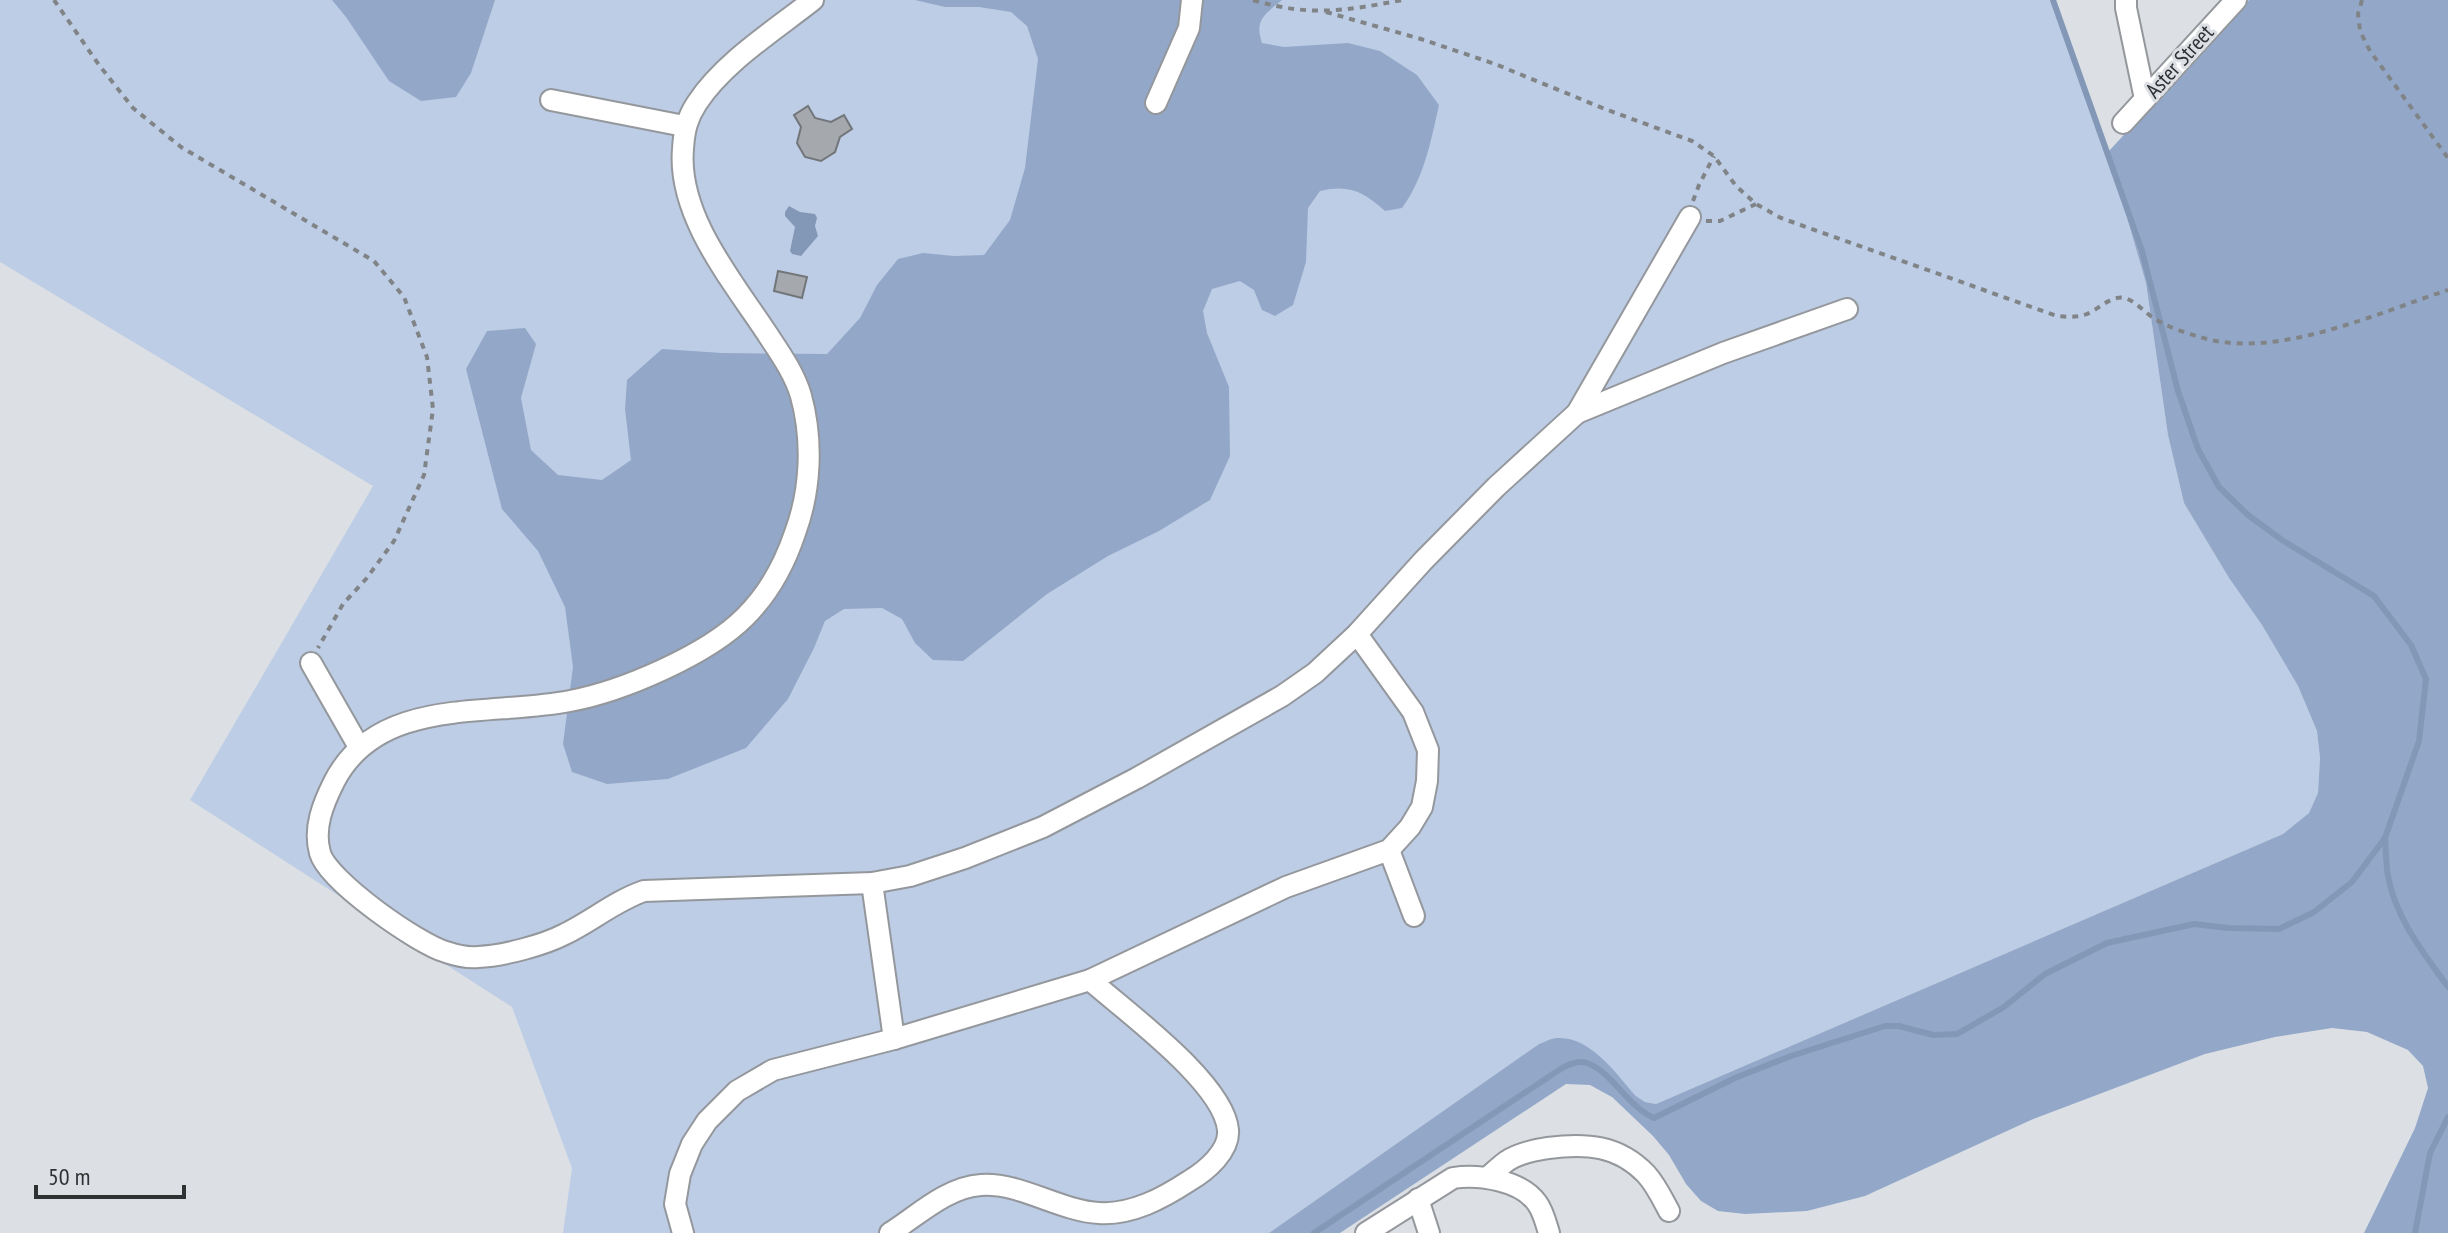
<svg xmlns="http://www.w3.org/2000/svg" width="2448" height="1233" font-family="'PT Sans Narrow',sans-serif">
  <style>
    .green { fill: #bdcde6 }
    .forest { fill: #93a8c8 }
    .water { fill: #8398b7 }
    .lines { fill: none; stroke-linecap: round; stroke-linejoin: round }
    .stream { stroke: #8398b7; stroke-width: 6 }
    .building { fill: #a5a8ad; stroke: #72767a; stroke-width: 2 }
    .minor-casing { stroke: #94979c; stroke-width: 24 }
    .path { stroke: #818487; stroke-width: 4; stroke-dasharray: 6 6; stroke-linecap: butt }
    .minor { stroke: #fff; stroke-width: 20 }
    .labels { text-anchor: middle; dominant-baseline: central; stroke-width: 6; stroke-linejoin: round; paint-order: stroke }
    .street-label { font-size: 22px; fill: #2f3132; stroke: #dce0e5 }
  </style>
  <rect width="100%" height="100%" fill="#dce0e5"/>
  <path class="green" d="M 0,0 L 2053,0 L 2108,152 L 2146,283 L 2168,435 L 2184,503 L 2229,578 L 2262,625 L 2298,686 L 2317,731 L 2320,758 L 2318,794 L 2309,813 L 2283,834 L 1656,1104 L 1645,1102 L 1636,1096 L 1591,1049 L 1539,1044 L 1269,1233 L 563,1233 L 572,1168 L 512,1007 L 190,800 L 373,486 L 0,262 Z"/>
  <g class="forest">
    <path d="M 332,0 L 495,0 L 471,73 L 456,97 L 421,101 L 389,81 L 346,17 Z"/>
    <path d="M 915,0 L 1282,0 C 1265,14 1254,20 1262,43 L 1284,47 L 1348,43 L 1380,51 L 1417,75 L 1439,105 C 1431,141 1424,178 1402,208 L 1385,211 C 1364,192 1349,184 1320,191 L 1308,208 L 1306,262 L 1293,305 L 1275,316 L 1262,310 L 1254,290 L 1240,281 L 1212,289 L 1203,311 L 1207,333 L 1229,387 L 1230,456 L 1210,500 L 1159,531 L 1108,556 L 1047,594 L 963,661 L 933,660 L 915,643 L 902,619 L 882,608 L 844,609 L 825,621 L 814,648 L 788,699 L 746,748 L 668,779 L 607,784 L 572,772 L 563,744 L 573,667 L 565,607 L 538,551 L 502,509 L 466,369 L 487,331 L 525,328 L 536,344 L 521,398 L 531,450 L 558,475 L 602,480 L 631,460 L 625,409 L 627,380 L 662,349 L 722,353 L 827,354 L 860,318 L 877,285 L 898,259 L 923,253 L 954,256 L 984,255 L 1010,220 L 1025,168 L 1038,59 L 1027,26 L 1011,12 L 979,7 L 945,7 Z"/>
    <path d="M 2249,0 L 2448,0 L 2448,1233 L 2364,1233 L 2415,1128 L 2428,1088 L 2423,1066 L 2408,1050 L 2367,1032 L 2332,1028 L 2275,1037 L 2205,1054 L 2031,1120 L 1865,1196 L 1807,1211 L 1745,1214 L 1718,1211 L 1701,1201 L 1686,1184 L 1669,1155 L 1653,1136 L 1612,1097 L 1590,1085 L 1566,1084 L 1340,1233 L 1269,1233 L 1539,1044 C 1545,1042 1552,1038 1557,1038 C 1591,1036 1616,1074 1636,1096 L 1645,1102 L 1656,1104 L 2283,834 L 2309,813 L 2318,793 L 2320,758 L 2317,731 L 2298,686 L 2262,625 L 2229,578 L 2184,503 L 2168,435 L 2146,283 L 2108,152 Z"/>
  </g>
  <path class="water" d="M 789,206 L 800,212 L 815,214 L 817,218 L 815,226 L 818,236 L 801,256 L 792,254 L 790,251 L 795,227 L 785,216 L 785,212 Z"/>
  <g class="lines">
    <g class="stream">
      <path d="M 2385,838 C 2386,851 2386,864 2388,876 C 2396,919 2423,952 2448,987"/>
      <path d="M 1314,1233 L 1562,1068 C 1570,1064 1579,1060 1587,1063 C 1611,1071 1628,1107 1654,1118 L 1735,1078 L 1791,1056 L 1885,1026 L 1899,1026 L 1933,1035 L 1957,1034 L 2004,1007 L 2045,974 L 2107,943 L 2194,924 L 2228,928 L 2279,929 L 2314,912 L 2352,882 L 2385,838 L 2419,741 L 2426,679 L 2411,645 L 2374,596 L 2282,540 L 2248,515 L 2219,487 L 2198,449 L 2178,391 L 2142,251 L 2053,0"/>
      <path d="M 2415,1233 L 2430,1153 L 2448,1117"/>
    </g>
  </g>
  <g class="building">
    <path d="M 808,106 L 815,118 L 831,122 L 844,115 L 852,129 L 840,137 L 835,152 L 821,161 L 805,157 L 797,143 L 801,127 L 794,115 Z"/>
    <path d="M 778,271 L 807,277 L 802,298 L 774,291 Z"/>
  </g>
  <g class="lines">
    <g class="minor-casing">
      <g id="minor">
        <path d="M 813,0 C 775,30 724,62 697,103 C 687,118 684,131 683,149 C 677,217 735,284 770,338 C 782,356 795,375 801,396 C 813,440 811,490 795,533 C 785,563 768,594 745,617 C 707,655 623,691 570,701 C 491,717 378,695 334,782 C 323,804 313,828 320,853 C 328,881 418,944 446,952 C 455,955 469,958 478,957 C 503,956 544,945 565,934 C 592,921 615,901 644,891 L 872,883 L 910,876 L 965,858 L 1043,827 L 1137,778 L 1282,696 L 1315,673 L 1357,634 L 1423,561 L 1496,487 L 1577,413 L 1690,217"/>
        <path d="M 2126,0 L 2126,8 L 2145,99"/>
        <path d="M 551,100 L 684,126"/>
        <path d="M 1156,103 L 1189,28 L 1192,0"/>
        <path d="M 2123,123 L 2236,0"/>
        <path d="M 1577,413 L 1723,353 L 1847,309"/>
        <path d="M 311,663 L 359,747"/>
        <path d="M 1389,850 L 1414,916"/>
        <path d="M 872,883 L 894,1039"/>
        <path d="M 1488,1177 C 1494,1172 1500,1166 1507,1161 C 1519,1153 1534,1150 1548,1148 C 1586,1143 1618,1145 1646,1174 C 1656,1185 1662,1198 1669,1211"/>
        <path d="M 1418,1199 L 1429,1233"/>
        <path d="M 683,1233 L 675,1204 L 680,1174 L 692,1144 L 707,1121 L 737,1091 L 773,1070 L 894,1039 L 1090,980 L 1286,887 L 1389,850 L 1410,827 L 1422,807 L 1427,781 L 1428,750 L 1413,712 L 1357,634"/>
        <path d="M 890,1233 C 917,1216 947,1187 981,1185 C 1019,1182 1060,1211 1099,1213 C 1132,1215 1163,1198 1189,1181 C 1206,1171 1230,1151 1228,1130 C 1224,1083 1125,1011 1090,980"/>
        <path d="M 1366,1233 L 1453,1178 C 1478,1174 1521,1180 1537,1203 C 1543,1211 1546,1223 1549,1233"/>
      </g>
    </g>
    <g class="path">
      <path d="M 54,0 L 99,65 L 133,108 L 181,147 L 374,261 L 404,297 L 427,357 L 433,409 L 424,475 L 394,541 L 366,579 L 343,604 L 318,648"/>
      <path d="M 1253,0 C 1310,17 1345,11 1402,0"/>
      <path d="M 2362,0 L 2358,14 L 2360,31 L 2370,51 L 2448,158"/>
      <path d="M 1326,12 L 1421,39 L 1495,64 L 1605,109 L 1692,141 L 1714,156 L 1736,186 L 1756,204 L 1781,218 L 2057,316 C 2067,317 2077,318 2087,314 C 2099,309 2111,295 2125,298 C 2137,302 2145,313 2155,319 C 2168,327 2185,333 2200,337 C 2274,361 2377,313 2448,290"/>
      <path d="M 1693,201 L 1699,185 L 1714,156"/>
      <path d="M 1706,221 L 1720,221 L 1756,204"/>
    </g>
    <use href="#minor" class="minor"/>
  </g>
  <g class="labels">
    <g class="street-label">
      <text transform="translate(2179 61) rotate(-48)">Aster Street</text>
    </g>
  </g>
  <path d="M36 1185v12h148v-12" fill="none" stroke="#2f3132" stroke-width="4"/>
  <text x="48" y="1185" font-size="24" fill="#2f3132" stroke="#dce0e5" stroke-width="6" paint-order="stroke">50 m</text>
</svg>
